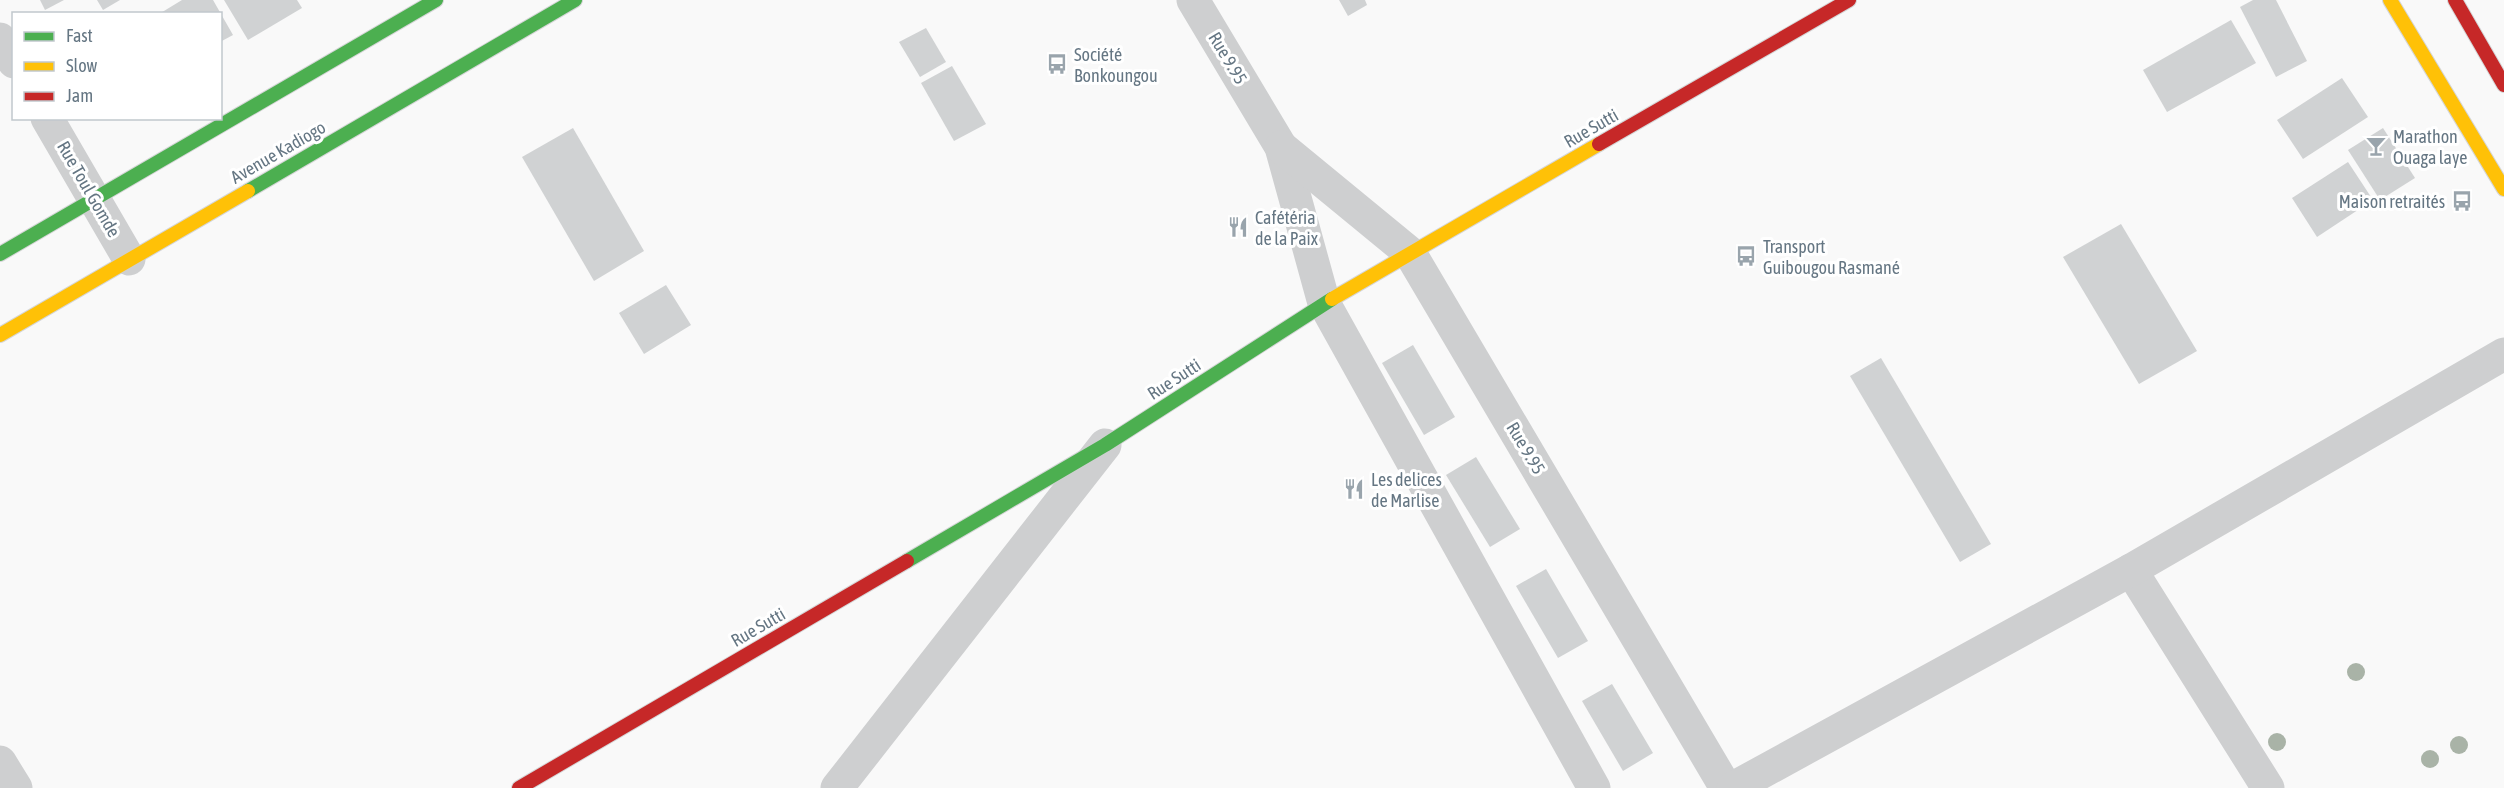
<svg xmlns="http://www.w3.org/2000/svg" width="2504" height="788" font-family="'Asap Condensed',sans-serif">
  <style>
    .building { fill: #d0d2d3 }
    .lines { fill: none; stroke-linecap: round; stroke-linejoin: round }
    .fast-casing { stroke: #d5d6d7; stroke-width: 16 }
    .slow-casing { stroke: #d5d6d7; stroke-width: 16 }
    .jam-casing { stroke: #d5d6d7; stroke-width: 16 }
    .street { stroke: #cecfd0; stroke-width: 33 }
    .fast { stroke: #4caf50; stroke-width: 14 }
    .slow { stroke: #ffc107; stroke-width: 14 }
    .jam { stroke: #c62828; stroke-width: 14 }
    .tree { fill: #a9b3a7 }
    .labels { text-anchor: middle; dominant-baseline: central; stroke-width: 6; stroke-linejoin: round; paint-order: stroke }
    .poi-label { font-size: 18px; fill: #657683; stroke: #fff; text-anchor: start }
    .street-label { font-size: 18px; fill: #657683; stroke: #fff }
  </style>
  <rect width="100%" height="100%" fill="#f9f9f9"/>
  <g class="building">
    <path d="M 40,0 L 64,0 L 45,10 Z"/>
    <path d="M 97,0 L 120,0 L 103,10 Z"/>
    <path d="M 182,0 L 213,0 L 233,35 L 220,42 L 220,14 L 159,14 Z"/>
    <path d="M 224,0 L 297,0 L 302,8 L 248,40 Z"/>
    <path d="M 1339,0 L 1365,0 L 1367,5 L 1348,16 Z"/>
    <path d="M 2253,0 L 2276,0 L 2307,61 L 2276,77 L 2240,7 Z"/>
    <path d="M 2231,20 L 2256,63 L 2167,112 L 2143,70 Z"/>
    <path d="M 926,28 L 946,62 L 920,77 L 899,42 Z"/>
    <path d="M 952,66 L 986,124 L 954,141 L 921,83 Z"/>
    <path d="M 2342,78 L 2368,117 L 2303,159 L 2277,120 Z"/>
    <path d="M 573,128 L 644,251 L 594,281 L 522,157 Z"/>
    <path d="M 2383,128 L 2415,178 L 2380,200 L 2348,150 Z"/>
    <path d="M 2348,162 L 2373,200 L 2317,237 L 2292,198 Z"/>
    <path d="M 2121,224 L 2197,351 L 2139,384 L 2063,257 Z"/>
    <path d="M 666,285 L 691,325 L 644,354 L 619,313 Z"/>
    <path d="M 1413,345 L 1455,417 L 1424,435 L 1382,363 Z"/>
    <path d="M 1881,358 L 1991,544 L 1960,562 L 1850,376 Z"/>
    <path d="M 1476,457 L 1520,529 L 1490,547 L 1446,475 Z"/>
    <path d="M 1546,569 L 1588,641 L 1558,658 L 1516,586 Z"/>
    <path d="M 1612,684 L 1653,753 L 1623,771 L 1582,701 Z"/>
  </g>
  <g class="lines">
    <g class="fast-casing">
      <g id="fast">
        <path d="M 248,191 L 575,0"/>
        <path d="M 0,254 L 436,0"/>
        <path d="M 907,561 L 1105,445 L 1332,299"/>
      </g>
    </g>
    <g class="slow-casing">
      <g id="slow">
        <path d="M 2390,0 L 2504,189"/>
        <path d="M 1332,299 L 1599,144"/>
        <path d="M 0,335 L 248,191"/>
      </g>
    </g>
    <g class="jam-casing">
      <g id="jam">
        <path d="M 2455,0 L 2504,85"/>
        <path d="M 1599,144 L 1849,0"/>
        <path d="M 519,788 L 907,561"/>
      </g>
    </g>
    <g class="street">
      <path d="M 1193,0 L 1281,147 L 1324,303 L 1594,788"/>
      <path d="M 0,39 L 14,62"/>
      <path d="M 47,118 L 129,259"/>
      <path d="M 1281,147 L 1410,253 L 1726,788"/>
      <path d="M 2131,570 L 2268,788"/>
      <path d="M 0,762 L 16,788"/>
      <path d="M 837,788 L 1105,445"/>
      <path d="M 1733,788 L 2131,570 L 2504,354"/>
    </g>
    <use href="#fast" class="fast"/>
    <use href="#slow" class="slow"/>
    <use href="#jam" class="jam"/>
  </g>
  <g class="tree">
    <circle cx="2356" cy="672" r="9"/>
    <circle cx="2277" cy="742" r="9"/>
    <circle cx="2459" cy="745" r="9"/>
    <circle cx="2430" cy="759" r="9"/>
  </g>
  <defs>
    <g id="bus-bare" transform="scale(1.62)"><path d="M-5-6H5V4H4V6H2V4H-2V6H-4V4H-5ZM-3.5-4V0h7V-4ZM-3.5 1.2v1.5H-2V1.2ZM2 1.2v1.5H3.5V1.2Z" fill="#99a4ac" stroke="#fff" stroke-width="2.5" paint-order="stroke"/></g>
    <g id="bar-bare" transform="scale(1.62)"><path d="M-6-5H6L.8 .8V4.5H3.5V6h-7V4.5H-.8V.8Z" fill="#99a4ac" stroke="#fff" stroke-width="2.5" paint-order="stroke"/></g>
    <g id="restaurant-bare" transform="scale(1.62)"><path d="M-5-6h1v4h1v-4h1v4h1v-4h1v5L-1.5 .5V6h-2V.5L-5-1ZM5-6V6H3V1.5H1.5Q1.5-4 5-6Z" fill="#99a4ac" stroke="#fff" stroke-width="2.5" paint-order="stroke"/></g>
  </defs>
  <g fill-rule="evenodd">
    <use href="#bus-bare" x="1057" y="64"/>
    <use href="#bar-bare" x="2376" y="146"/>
    <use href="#bus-bare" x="2462" y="201"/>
    <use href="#restaurant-bare" x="1238" y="227"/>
    <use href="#bus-bare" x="1746" y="256"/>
    <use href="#restaurant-bare" x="1354" y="489"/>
  </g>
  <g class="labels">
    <g class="poi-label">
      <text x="1074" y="54">Société<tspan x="1074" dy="21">Bonkoungou</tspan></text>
      <text x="2393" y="136">Marathon<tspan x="2393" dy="21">Ouaga laye</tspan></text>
      <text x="2445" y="201" text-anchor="end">Maison retraités</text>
      <text x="1255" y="217">Cafétéria<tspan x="1255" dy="21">de la Paix</tspan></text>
      <text x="1763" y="246">Transport<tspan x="1763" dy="21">Guibougou Rasmané</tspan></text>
      <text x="1371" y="479">Les delices<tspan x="1371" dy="21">de Marlise</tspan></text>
    </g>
    <g class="street-label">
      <text transform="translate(1228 58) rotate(59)">Rue 9.95</text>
      <text transform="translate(1591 128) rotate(-30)">Rue Sutti</text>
      <text transform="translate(278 152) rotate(-30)">Avenue Kadiogo</text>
      <text transform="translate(89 189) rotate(60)">Rue Toul Gomde</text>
      <text transform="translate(1174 379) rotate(-33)">Rue Sutti</text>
      <text transform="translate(1526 448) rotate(59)">Rue 9.95</text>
      <text transform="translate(758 627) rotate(-30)">Rue Sutti</text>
    </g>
  </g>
  <rect x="12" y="12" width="210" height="108" fill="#ffffff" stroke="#c1c8cd" stroke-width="1.5"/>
  <rect x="24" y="32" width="30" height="9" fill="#4caf50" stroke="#c1c8cd" stroke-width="1.5"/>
  <text x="66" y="42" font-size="18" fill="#657683">Fast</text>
  <rect x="24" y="62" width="30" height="9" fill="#ffc107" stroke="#c1c8cd" stroke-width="1.5"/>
  <text x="66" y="72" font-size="18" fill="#657683">Slow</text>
  <rect x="24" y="92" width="30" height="9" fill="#c62828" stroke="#c1c8cd" stroke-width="1.5"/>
  <text x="66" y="102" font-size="18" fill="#657683">Jam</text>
</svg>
